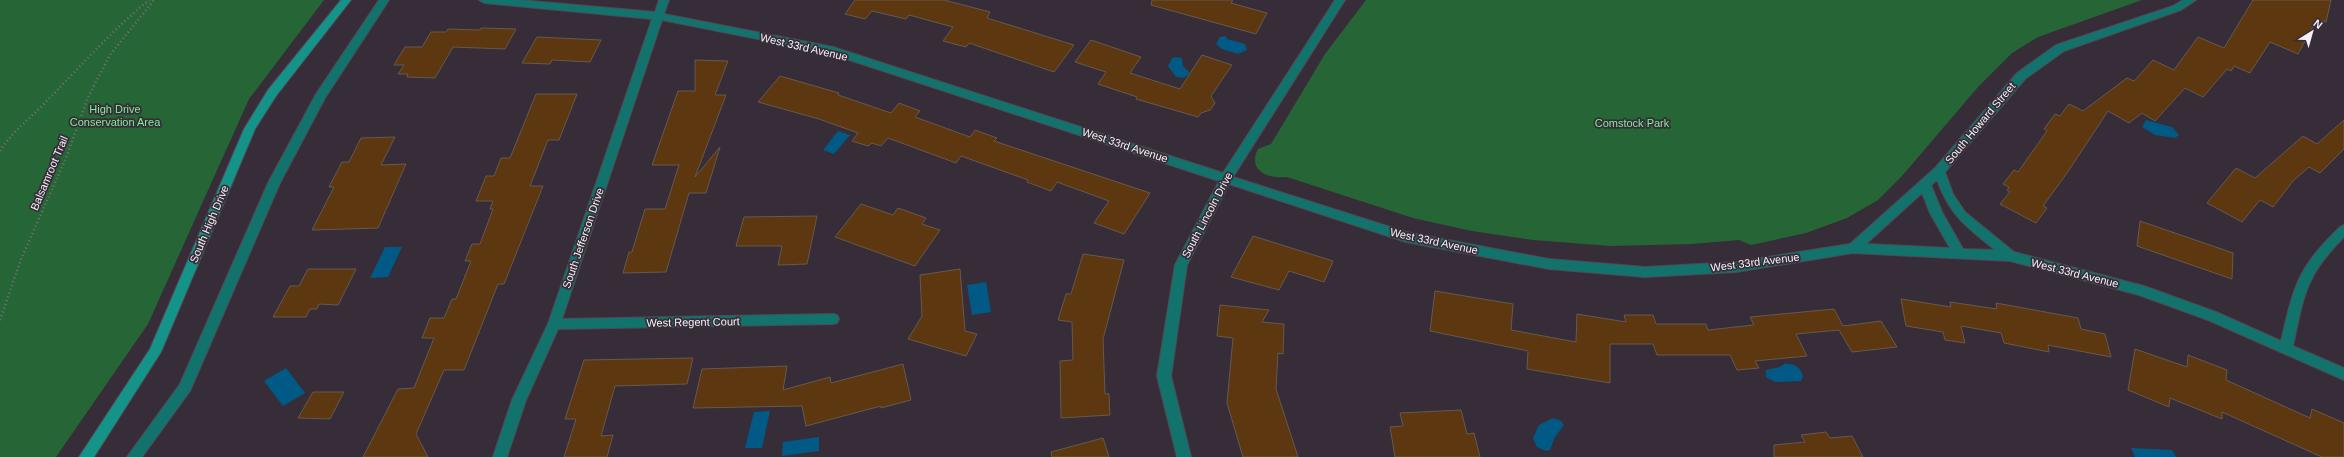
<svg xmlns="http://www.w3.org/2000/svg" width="2344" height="457" font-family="Helvetica,sans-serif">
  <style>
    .green { fill: #266636 }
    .water { fill: #015985 }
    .building { fill: #5d370f; stroke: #66594f }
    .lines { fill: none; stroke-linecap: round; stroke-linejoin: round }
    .street-casing { stroke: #514853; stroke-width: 2 }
    .secondary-casing { stroke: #514853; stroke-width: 2 }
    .path { stroke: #78707a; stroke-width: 2.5; stroke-dasharray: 1 3; stroke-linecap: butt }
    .street { fill: #11736b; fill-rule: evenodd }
    .secondary { fill: #149389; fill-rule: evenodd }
    .labels { text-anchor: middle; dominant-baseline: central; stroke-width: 3.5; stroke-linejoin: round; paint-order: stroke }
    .street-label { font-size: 11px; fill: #f6f0f7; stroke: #362d38 }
    .park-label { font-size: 11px; fill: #82ee98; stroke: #362d38 }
  </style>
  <rect width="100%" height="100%" fill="#362d38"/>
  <g class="green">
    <path d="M 0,0 L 324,0 L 249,99 L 148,324 L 56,457 L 0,457 Z"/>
    <path d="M 1366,0 L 2142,0 L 2038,37 L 2012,53 L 1978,87 L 1902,176 L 1878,200 L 1847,218 L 1806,233 L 1751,245 L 1739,240 L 1691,244 L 1611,246 L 1533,240 L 1472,231 L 1413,218 L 1287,177 C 1268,179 1247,171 1258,149 L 1271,144 L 1325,54 Z"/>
  </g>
  <g class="water">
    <path d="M 1226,36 L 1227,39 L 1245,44 L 1247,50 L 1238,54 L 1222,49 L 1216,44 L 1220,37 Z"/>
    <path d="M 1176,57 L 1182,58 L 1183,66 L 1190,73 L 1184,78 L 1176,77 L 1168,66 L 1172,58 Z"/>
    <path d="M 2146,120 L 2172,127 L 2179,135 L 2175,138 L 2155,135 L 2142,127 Z"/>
    <path d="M 838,131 L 850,135 L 834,154 L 823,150 Z"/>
    <path d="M 385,247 L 402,247 L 388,277 L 370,278 Z"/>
    <path d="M 986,282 L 991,312 L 972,315 L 967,285 Z"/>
    <path d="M 1784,364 C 1794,363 1801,367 1803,377 L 1801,381 L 1775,382 L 1766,377 L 1766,370 L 1780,367 Z"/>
    <path d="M 286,368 L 305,393 L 283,406 L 264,381 Z"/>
    <path d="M 770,411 L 762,448 L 745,448 L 754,412 Z"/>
    <path d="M 1553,418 L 1561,421 L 1564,425 L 1555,437 L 1550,450 L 1546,451 L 1537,447 L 1533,438 L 1539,425 Z"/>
    <path d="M 819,437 L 819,451 L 782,456 L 783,442 Z"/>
    <path d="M 2131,448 L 2172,450 L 2176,457 L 2135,457 Z"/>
  </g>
  <g class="building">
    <path d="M 855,0 L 944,0 L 990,12 L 987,18 L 1074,45 L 1054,72 L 969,43 L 966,47 L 943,41 L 953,27 L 909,15 L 906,19 L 872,11 L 865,19 L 845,14 Z"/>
    <path d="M 1152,0 L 1233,0 L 1231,3 L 1267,13 L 1256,34 L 1151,5 Z"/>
    <path d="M 2253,0 L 2331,0 L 2326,22 L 2317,19 L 2298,54 L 2270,42 L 2250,73 L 2234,66 L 2231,71 L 2227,69 L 2203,97 L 2185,88 L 2155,121 L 2142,113 L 2129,123 L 2108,111 L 2067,173 L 2043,206 L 2047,208 L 2036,223 L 2000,204 L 2010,192 L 2007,190 L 2009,187 L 2003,184 L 2014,170 L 2018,172 L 2047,131 L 2044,129 L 2055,114 L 2060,116 L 2069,104 L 2083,111 L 2127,78 L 2134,81 L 2153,60 L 2174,70 L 2198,37 L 2224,48 Z"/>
    <path d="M 481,28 L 516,29 L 505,49 L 453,47 L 435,78 L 407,77 L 408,74 L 398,74 L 404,65 L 394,65 L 405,47 L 422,47 L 431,32 L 446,32 L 448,29 L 480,30 Z"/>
    <path d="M 537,37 L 601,40 L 590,62 L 552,60 L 550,64 L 522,63 Z"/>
    <path d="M 1091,40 L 1141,57 L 1130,73 L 1180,89 L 1202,55 L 1232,65 L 1211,96 L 1215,103 L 1210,110 L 1201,113 L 1198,117 L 1136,99 L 1137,97 L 1098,84 L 1106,72 L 1075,62 Z"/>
    <path d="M 695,60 L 728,61 L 715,95 L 726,95 L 695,177 L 720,147 L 706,193 L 689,193 L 666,272 L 623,273 L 629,252 L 632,252 L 645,209 L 665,209 L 679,165 L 652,165 L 678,91 L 695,91 Z"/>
    <path d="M 780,76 L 839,93 L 838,95 L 891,113 L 899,103 L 920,111 L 915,117 L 970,137 L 975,130 L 997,138 L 994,141 L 1150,193 L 1124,234 L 1094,223 L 1109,201 L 1057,182 L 1051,191 L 1027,182 L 1028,180 L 961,156 L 956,163 L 888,138 L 881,146 L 872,143 L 868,146 L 852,141 L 858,133 L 819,119 L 758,102 Z"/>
    <path d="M 536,94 L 577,94 L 559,140 L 548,140 L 530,186 L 543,186 L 504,284 L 498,284 L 464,370 L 444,370 L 416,434 L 428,457 L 363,457 L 398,389 L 414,388 L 434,338 L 422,338 L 430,318 L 444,318 L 452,299 L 456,299 L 471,261 L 465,261 L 472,244 L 480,244 L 493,209 L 490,209 L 493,201 L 476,201 L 486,176 L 494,176 L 501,158 L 510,158 Z"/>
    <path d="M 2344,120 L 2344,149 L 2320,173 L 2309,167 L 2293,181 L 2273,207 L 2260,200 L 2242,222 L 2207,203 L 2236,168 L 2255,178 L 2303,136 L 2317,144 Z"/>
    <path d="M 395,137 L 381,165 L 406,164 L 378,228 L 312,230 L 334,187 L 329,187 L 342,162 L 349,162 L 361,138 Z"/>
    <path d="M 861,204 L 893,215 L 898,208 L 926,218 L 922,224 L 940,230 L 915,266 L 835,237 Z"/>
    <path d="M 817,216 L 807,264 L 778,265 L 782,246 L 736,246 L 744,217 Z"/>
    <path d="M 2140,221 L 2233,253 L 2232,279 L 2137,246 Z"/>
    <path d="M 1253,236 L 1333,261 L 1324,282 L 1289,271 L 1279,290 L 1231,277 Z"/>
    <path d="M 1083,254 L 1124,260 L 1103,339 L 1105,394 L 1109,394 L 1110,415 L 1061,418 L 1060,361 L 1073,360 L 1072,322 L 1058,320 L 1066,294 L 1071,294 Z"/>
    <path d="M 308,269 L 356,269 L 338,305 L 319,304 L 317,309 L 310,309 L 306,317 L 273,317 L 290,286 L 299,286 Z"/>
    <path d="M 960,269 L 965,331 L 977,334 L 966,356 L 908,339 L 922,316 L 920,275 Z"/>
    <path d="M 1435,291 L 1513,304 L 1511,330 L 1576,342 L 1577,314 L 1626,322 L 1624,315 L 1653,315 L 1656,324 L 1706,324 L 1708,330 L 1754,325 L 1750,317 L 1834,309 L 1843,326 L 1881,321 L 1897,347 L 1852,352 L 1839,330 L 1796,334 L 1807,356 L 1755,361 L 1759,368 L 1737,370 L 1730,355 L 1657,355 L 1653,344 L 1610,344 L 1610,383 L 1527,369 L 1528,351 L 1430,331 Z"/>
    <path d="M 1901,299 L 1951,307 L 1950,302 L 1997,309 L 1996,303 L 2078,318 L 2081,329 L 2105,334 L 2111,357 L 2048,345 L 2049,352 L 2004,343 L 2001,333 L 1961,326 L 1965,343 L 1945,340 L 1943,332 L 1906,326 Z"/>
    <path d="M 1220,305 L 1269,310 L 1262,322 L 1284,324 L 1283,354 L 1278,353 L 1276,389 L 1298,457 L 1243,457 L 1227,403 L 1233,338 L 1217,336 Z"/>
    <path d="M 2135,349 L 2187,367 L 2188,355 L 2227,370 L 2226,380 L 2310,418 L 2312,409 L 2344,423 L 2344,457 L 2322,457 L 2222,412 L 2222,419 L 2170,398 L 2169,407 L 2128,390 Z"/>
    <path d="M 693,358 L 687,384 L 615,386 L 601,436 L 613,435 L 607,457 L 564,457 L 576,419 L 565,419 L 584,360 Z"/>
    <path d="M 903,364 L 911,400 L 881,408 L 881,406 L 806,426 L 802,406 L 693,408 L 702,369 L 787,366 L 783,390 L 830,377 L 831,383 Z"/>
    <path d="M 313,392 L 344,392 L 330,419 L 298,418 Z"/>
    <path d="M 1461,410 L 1467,434 L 1474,433 L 1480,457 L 1395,457 L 1390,427 L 1403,426 L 1400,413 Z"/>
    <path d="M 1826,432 L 1830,438 L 1852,436 L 1863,457 L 1774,457 L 1774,445 L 1805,442 L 1801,435 Z"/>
    <path d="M 1103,438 L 1109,457 L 1052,457 L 1051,452 Z"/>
  </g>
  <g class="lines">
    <g class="street-casing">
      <g id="street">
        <path d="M 379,0 L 389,0 L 325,98 L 280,183 L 190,391 L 142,457 L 127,457 L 180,384 L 268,183 L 316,94 Z"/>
        <path d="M 479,0 L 520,0 L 655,12 L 659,0 L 669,0 L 664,14 L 833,47 L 1223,173 L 1335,0 L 1345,0 L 1233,177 L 1406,232 L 1549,259 L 1645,267 L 1736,262 L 1850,244 L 1935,168 L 2017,73 L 2056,45 L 2173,6 L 2183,0 L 2196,0 L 2181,10 L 2064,51 L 2025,79 L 1945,172 L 1953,194 L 1965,212 L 2014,252 L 2144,286 L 2216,312 L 2281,341 C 2294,285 2298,267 2340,227 L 2344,225 L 2344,237 C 2305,276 2304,295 2293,346 L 2344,368 L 2344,380 L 2208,320 L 2139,295 L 2010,261 L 1853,253 L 1736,272 L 1645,277 L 1549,269 L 1406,242 L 1229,184 L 1187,265 L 1171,376 L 1191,457 L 1177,457 L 1157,376 L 1175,265 L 1219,181 L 828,53 L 662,20 L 562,319 L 833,314 L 837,315 L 839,319 L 837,323 L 833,324 L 558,329 L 526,400 L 507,457 L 493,457 L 512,400 L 548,324 L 652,19 L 484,3 ZM 1937,180 C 1950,216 1967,227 1995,250 L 1963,249 L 1942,212 L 1931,185 ZM 1922,193 L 1930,213 L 1950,248 L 1866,244 Z"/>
      </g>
    </g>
    <g class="secondary-casing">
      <path id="secondary" d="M 341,0 L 351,0 L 276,96 L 255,129 L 161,352 L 94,457 L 79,457 L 150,349 L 244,129 L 268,90 Z"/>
    </g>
    <g class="path">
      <path d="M 0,151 C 11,133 27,121 42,106 C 77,70 110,32 149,0"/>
      <path d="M 0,320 L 21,259 L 66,158 L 88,97 L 110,55 L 154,0"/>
    </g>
    <use href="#street" class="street"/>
    <use href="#secondary" class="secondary"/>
  </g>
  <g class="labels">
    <g class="street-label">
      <text transform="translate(804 47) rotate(13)">West 33rd Avenue</text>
      <text transform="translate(1980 123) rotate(-50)">South Howard Street</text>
      <text transform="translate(1125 145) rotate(18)">West 33rd Avenue</text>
      <text transform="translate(49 173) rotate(-67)">Balsamroot Trail</text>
      <text transform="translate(1207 215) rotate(-62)">South Lincoln Drive</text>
      <text transform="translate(209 224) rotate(-67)">South High Drive</text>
      <text transform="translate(583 238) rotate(-71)">South Jefferson Drive</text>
      <text transform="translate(1434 241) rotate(12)">West 33rd Avenue</text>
      <text transform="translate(1755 262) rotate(-7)">West 33rd Avenue</text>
      <text transform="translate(2075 273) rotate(14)">West 33rd Avenue</text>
      <text transform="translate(693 322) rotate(-1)">West Regent Court</text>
    </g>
    <g class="park-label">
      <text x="115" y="109">High Drive<tspan x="115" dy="13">Conservation Area</tspan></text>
      <text x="1632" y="123">Comstock Park</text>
    </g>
  </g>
  <g transform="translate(2312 32) rotate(37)" stroke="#362d38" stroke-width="3" paint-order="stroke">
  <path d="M0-3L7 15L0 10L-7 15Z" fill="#f6f0f7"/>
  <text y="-6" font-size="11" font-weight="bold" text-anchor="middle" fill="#f6f0f7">N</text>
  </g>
</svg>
